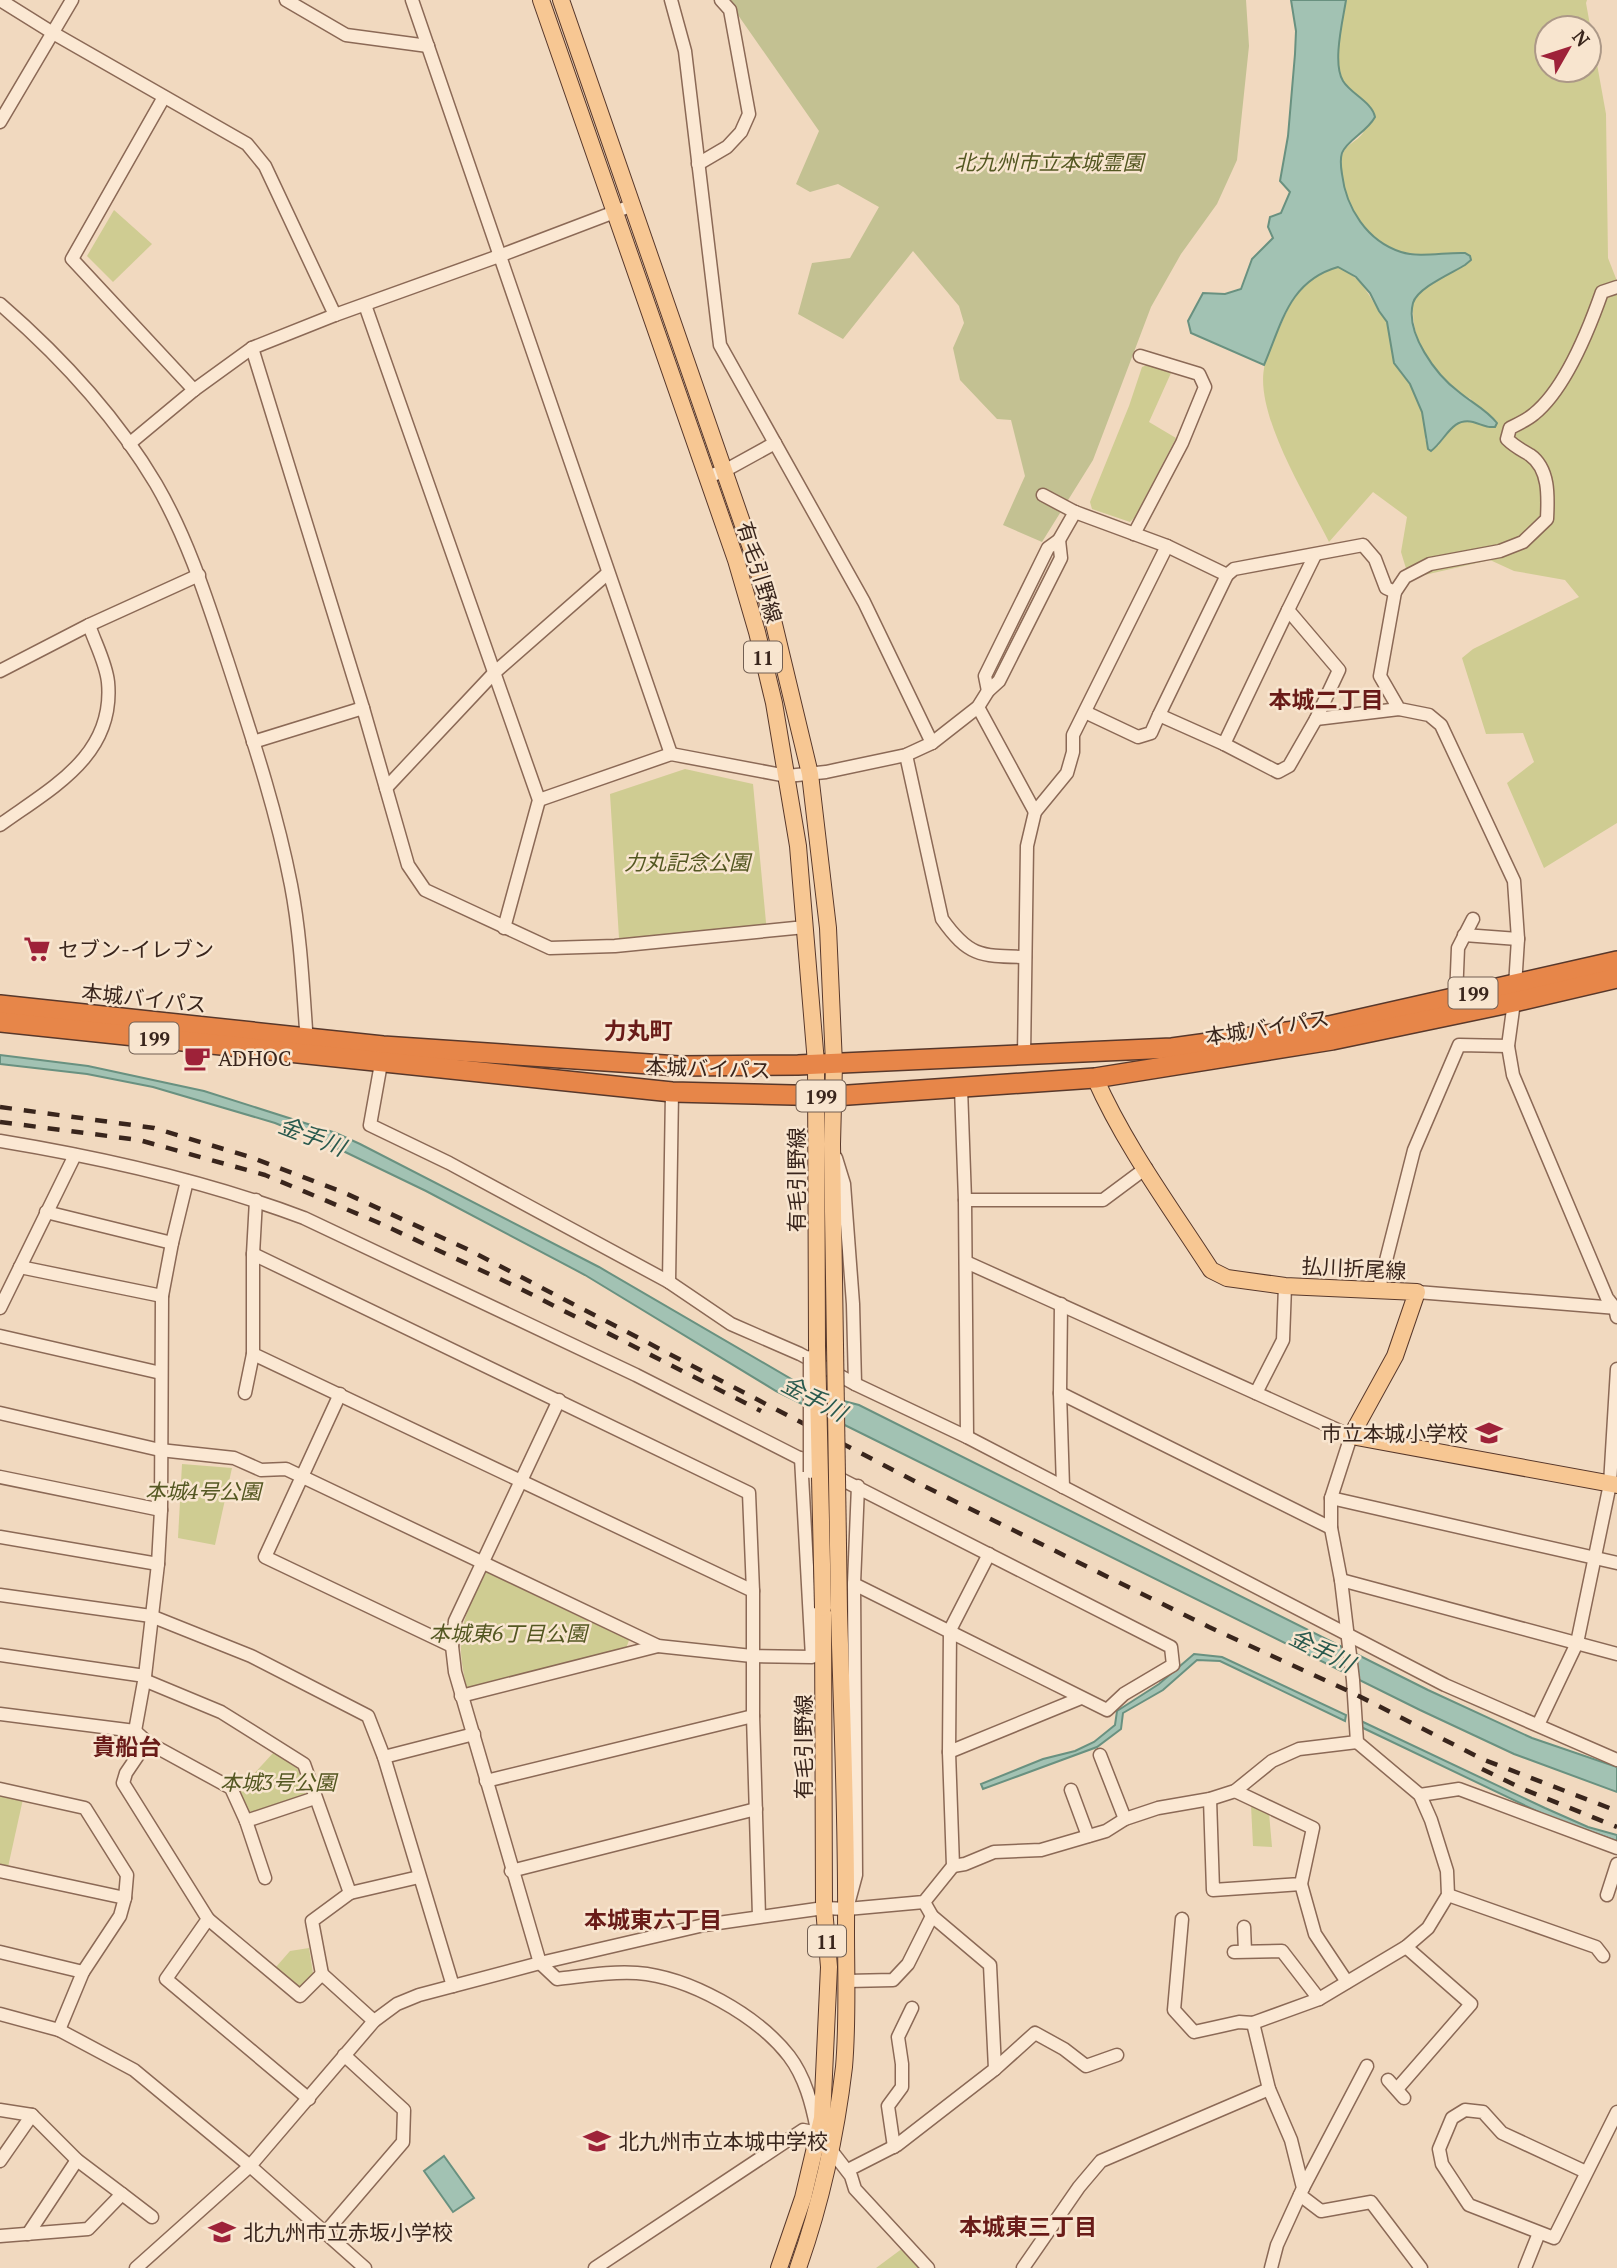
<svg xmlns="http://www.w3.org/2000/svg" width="1617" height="2268" font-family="'PT Serif','Noto Sans JP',serif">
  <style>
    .green { fill: #cfcc92; fill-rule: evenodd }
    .cemetery { fill: #c3c192 }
    .water { fill: #a2c2b3; stroke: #699180; stroke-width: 2 }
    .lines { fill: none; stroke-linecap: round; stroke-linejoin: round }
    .minor-casing { stroke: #8b6956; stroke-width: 15 }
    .major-casing { stroke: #58382b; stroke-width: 18 }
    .highway-casing { stroke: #58382b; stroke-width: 22 }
    .minor { stroke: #fbe8d3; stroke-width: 12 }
    .major { stroke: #f7c793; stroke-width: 16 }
    .highway { stroke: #e78649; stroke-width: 19 }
    .rail { stroke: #39251c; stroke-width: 4.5; stroke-dasharray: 12 12; stroke-linecap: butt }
    .minor-bridge-casing { stroke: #8b6956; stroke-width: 15; stroke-linecap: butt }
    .major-bridge-casing { stroke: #58382b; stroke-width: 18; stroke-linecap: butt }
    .minor-bridge { stroke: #fbe8d3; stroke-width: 12 }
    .major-bridge { stroke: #f7c793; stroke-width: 16 }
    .labels { text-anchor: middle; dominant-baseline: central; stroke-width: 5; stroke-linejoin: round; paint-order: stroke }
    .shield { fill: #f8e5cf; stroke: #725f52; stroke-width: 2 }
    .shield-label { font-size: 19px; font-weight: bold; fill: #39251c }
    .park-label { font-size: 21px; font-style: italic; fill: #535721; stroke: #f8e5cf }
    .street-label { font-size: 21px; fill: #39251c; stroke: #f8e5cf }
    .poi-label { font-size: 21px; fill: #39251c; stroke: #f8e5cf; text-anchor: start }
    .neighbourhood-label { font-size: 23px; font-weight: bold; fill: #691b18; stroke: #f8e5cf }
    .water-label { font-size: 23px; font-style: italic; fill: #2a5a4e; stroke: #f8e5cf }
  </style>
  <rect width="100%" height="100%" fill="#f1d9bf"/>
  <g class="green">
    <path d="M 1346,0 L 1587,0 L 1586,3 L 1606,114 L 1608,258 L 1617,281 L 1617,823 L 1544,868 L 1507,783 L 1534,762 L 1523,733 L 1486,734 L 1462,658 L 1473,649 L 1579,597 L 1565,580 L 1514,571 L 1490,560 L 1420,576 L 1408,575 L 1401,552 L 1407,517 L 1373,492 L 1329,542 C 1308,499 1252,412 1265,364 C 1269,349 1277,334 1283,320 C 1295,292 1308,276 1338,267 C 1359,276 1367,291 1378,310 C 1383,318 1390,323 1391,333 C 1393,346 1393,358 1399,370 C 1401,375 1406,378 1409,383 C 1421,398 1427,421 1425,440 L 1438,446 L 1453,426 L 1460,421 L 1477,423 L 1471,399 C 1440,384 1414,349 1413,313 C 1413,310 1412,306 1413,302 C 1418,288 1452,273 1465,265 L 1457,253 C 1439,253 1420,256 1403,252 C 1366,243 1333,193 1342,156 C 1345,144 1357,142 1363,133 C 1367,127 1368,114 1370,107 C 1360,99 1347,90 1342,79 C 1333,61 1343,20 1346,0 ZM 1547,28 L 1589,28 L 1589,70 L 1547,70 Z"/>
    <path d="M 114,210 L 152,244 L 113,282 L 87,256 Z"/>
    <path d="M 1147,365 L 1171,373 L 1149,422 L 1176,438 L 1135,517 L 1130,522 L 1092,509 L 1090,502 L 1129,406 L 1142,367 Z"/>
    <path d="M 685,769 L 753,784 L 767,933 L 619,938 L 610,794 Z"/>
    <path d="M 182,1464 L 232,1468 L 215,1545 L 178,1538 Z"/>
    <path d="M 486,1572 L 629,1640 L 626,1649 L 467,1689 C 454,1634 462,1621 486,1572 Z"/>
    <path d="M 274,1752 L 298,1769 L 307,1798 L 255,1814 L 245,1809 L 238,1791 Z"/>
    <path d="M 0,1794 L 23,1799 L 8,1867 L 0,1865 Z"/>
    <path d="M 1251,1805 L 1269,1813 L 1272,1847 L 1253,1846 Z"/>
    <path d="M 309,1948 L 313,1973 L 305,1986 L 298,1987 L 276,1967 L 290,1951 Z"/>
    <path d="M 903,2248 L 920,2268 L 876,2268 Z"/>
  </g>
  <path class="cemetery" d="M 731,0 L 1246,0 L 1249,46 L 1237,160 L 1217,204 L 1181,254 L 1151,307 L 1093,460 L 1042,542 L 1003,525 L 1025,476 L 1011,420 L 997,419 L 960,380 L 953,348 L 964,323 L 959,306 L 913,251 L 843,339 L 798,314 L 812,263 L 850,258 L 879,207 L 838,184 L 810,192 L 796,184 L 819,131 L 738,15 Z"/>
  <g class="water">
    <path d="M 1291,0 L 1346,0 C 1343,20 1332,63 1343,81 C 1351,94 1372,102 1375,117 C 1367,132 1347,140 1342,153 C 1340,159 1341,168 1342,174 C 1346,208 1367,241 1401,252 C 1420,258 1445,252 1465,253 L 1470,256 L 1471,260 L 1465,265 C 1452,273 1417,288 1413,303 C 1405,333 1436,375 1459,392 C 1472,403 1486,409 1497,423 L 1495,427 C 1486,428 1481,424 1473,422 C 1451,417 1446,440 1431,451 L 1428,449 L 1422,412 L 1410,384 L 1394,363 L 1387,322 L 1379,311 L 1370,293 L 1356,277 L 1338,267 C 1289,281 1282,323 1264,365 L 1191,333 L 1188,321 L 1203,293 L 1225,294 L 1241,289 L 1252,259 L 1273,238 L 1268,227 L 1270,217 L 1281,213 L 1290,192 L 1280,181 L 1288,136 L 1295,54 L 1296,31 Z"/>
    <path d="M 0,1055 L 88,1066 L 204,1091 L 336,1133 L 360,1144 L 599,1267 L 817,1394 L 859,1405 L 1428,1690 L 1532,1738 L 1617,1767 L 1617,1792 L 1514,1754 L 1420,1710 L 776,1391 L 585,1275 L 426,1191 L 341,1150 L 275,1123 L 153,1087 L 87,1074 L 0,1064 Z"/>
    <path d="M 1194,1654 L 1222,1657 L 1346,1715 L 1345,1721 L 1220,1661 L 1197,1660 L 1163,1690 L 1123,1713 L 1121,1729 L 1097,1747 L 983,1789 L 981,1784 L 1043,1759 L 1075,1751 L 1094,1742 L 1115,1725 L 1117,1711 L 1159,1684 Z"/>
    <path d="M 1361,1721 L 1545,1808 L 1588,1827 L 1617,1835 L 1617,1841 L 1547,1816 L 1361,1727 Z"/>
    <path d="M 444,2156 L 474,2198 L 453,2212 L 424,2171 Z"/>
  </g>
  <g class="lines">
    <g class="minor-casing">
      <g id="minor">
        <path d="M 0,0 L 53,33 L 247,144 L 265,166 L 335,315"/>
        <path d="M 286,0 L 346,35 L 428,46"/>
        <path d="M 412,0 L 671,754"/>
        <path d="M 671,0 L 685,51 L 720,345 L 864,602 L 932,743"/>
        <path d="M 164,97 L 72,259 L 194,390"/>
        <path d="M 0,122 L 72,0"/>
        <path d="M 698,164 L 727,147 L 741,132 L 749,114 L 730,10 L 721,0"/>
        <path d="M 1617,287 L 1602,292 C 1589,329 1565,389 1534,414 C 1527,420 1518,424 1510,428 L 1507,439 C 1515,447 1522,450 1530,455 C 1550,469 1548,498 1547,519 L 1523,542 L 1500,551 L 1430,564 L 1405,577 L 1395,592 L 1380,676 L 1399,709 L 1429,715 L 1441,725 L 1514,881 L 1518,939 L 1514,1002 L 1508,1046 L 1513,1075 L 1607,1298 L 1615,1308 L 1617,1317"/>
        <path d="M 0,304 C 60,356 115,415 156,484 C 188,539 207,600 227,660 C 251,734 276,808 291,885 C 301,937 303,990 307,1043"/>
        <path d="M 365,305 L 539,800 L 504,928"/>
        <path d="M 252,348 L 363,708 L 408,865 L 425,890 L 550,948 L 615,946 L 805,927"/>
        <path d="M 129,444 L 194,390 L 252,348 L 335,315 L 499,256 L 633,205"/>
        <path d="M 707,477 L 726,470 L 775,443"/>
        <path d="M 1043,495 L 1075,512 L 1167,546 L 1227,575 L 1234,569 L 1363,545 L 1375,559 L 1386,588 L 1395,592"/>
        <path d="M 1134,534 L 1182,443 L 1205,387 L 1199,374 L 1140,356"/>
        <path d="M 0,671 L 89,625 L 199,575"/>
        <path d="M 988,691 L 985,676 L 1048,548 L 1059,540 L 1075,512"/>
        <path d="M 978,707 L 1035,812"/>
        <path d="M 1085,712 L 1138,737 L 1151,733 L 1159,715 L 1224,744 L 1278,772 L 1289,766 L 1316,719 L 1339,670 L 1288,610 L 1315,555"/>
        <path d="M 1159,715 L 1227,575"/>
        <path d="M 1316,719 L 1399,709"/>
        <path d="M 253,742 L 363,708"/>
        <path d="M 1224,744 L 1288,610"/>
        <path d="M 906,755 L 942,919 C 969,957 981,956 1025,957"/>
        <path d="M 386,788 L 494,673 L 608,573"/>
        <path d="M 539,800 L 671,754 L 787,776 L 826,772 L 906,755 L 932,743 L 978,707 L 988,691 L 999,681 L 1061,558 L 1059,540"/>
        <path d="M 0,825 C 51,788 115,756 108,682 C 106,663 95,643 89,625"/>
        <path d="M 1464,935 L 1518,939"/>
        <path d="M 1456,997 L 1458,948 L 1473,919"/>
        <path d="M 1024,1056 L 1027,846 L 1035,812 L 1067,773 L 1073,752 L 1073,735 L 1167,546"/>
        <path d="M 382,1058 L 370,1125 L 449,1163 L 669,1282 L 731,1324 L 800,1354 L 855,1384 L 967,1437 L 1445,1685 L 1617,1760"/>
        <path d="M 961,1088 L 965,1200 L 967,1437"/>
        <path d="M 0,1141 C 103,1158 206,1181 304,1218 L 636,1375 L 1171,1647 L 1173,1665 L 1124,1694 L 1107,1710 L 854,1584 L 858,1486"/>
        <path d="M 836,1158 L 844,1184 L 853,1304 L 855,1384"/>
        <path d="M 256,1200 L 253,1254 L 253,1354 L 753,1591 L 753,1716 L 759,1916"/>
        <path d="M 965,1200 L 1103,1200 L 1146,1168"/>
        <path d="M 46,1212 L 172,1243"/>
        <path d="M 253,1254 L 749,1493 L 753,1591"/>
        <path d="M 966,1262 L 1351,1436 L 1331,1498 L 1331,1528 L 1341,1580 L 1353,1680 L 1357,1742 L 1420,1795 L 1431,1820 L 1447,1871 L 1448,1895 L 1428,1928 L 1406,1947 L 1319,1999 L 1253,2023 L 1269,2089 L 1291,2140 L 1303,2188 L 1277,2245 L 1271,2268"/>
        <path d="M 20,1267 L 162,1296"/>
        <path d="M 669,1282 L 672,1092"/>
        <path d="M 1379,1288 L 1414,1150 L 1459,1045 L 1508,1046"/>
        <path d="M 1417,1292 L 1617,1308"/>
        <path d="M 1061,1304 L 1060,1393 L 1063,1487"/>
        <path d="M 0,1308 L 75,1155"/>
        <path d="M 0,1336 L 161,1373"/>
        <path d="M 245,1393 L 253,1354"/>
        <path d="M 1060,1393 L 1331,1528"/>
        <path d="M 1256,1393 L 1283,1340 L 1285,1286"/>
        <path d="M 340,1394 L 265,1557 L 452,1646"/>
        <path d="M 559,1400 L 455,1621 L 452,1646 L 455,1672 L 540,1963 L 557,1979 C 584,1976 611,1971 637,1973 C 689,1977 757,2015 789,2056 C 805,2077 812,2104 817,2130"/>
        <path d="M 0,1413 L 160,1450 L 234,1458 L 261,1470 L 286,1469 L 658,1646 L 752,1656 L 812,1657 L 801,1458"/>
        <path d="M 0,1477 L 161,1510"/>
        <path d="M 1331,1498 L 1617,1563"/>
        <path d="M 0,1537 L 158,1564"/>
        <path d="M 1341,1580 L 1617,1654"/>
        <path d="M 0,1595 L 151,1616 L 251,1656 L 368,1716 L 384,1757 L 453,1986"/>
        <path d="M 0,1655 L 145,1676"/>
        <path d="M 144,1680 L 221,1712 L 304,1764 L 350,1893 L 419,1877"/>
        <path d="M 461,1696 L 658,1646"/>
        <path d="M 0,1714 L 135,1731 L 147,1742 L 231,1788 L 246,1821 L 315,1798"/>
        <path d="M 1538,1725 L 1577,1643 L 1610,1484 L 1617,1369"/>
        <path d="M 135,1731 L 145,1676 L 158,1564 L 161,1510 L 162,1296 L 172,1243 L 187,1181"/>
        <path d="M 147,1742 L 126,1773 L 123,1783 L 208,1919 L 166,1979 L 309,2099"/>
        <path d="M 949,1752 L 1081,1698"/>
        <path d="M 1100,1755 L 1125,1819"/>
        <path d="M 384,1757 L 474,1734"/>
        <path d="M 486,1781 L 753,1716"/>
        <path d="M 0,1789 L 85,1808 L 127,1875 L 125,1898"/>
        <path d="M 1071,1790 L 1088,1836"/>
        <path d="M 1420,1795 L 1459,1789 L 1617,1848"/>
        <path d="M 1210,1799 L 1213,1890 L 1301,1884 L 1313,1828 L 1235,1791"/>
        <path d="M 246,1821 L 265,1878"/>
        <path d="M 953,1866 L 965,1864 L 994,1852 L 1041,1850 L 1106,1831 L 1125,1819 L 1158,1808 L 1210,1799 L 1235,1791 L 1272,1761 L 1299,1749 L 1357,1742"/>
        <path d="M 0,1871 L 125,1898 L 120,1916 L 83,1972"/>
        <path d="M 511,1871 L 756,1809"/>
        <path d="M 1301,1884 L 1315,1934 L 1347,1982"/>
        <path d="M 1448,1895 L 1596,1947 L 1603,1956"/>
        <path d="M 1607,1895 L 1617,1864"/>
        <path d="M 849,1901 L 856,1875 L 854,1584"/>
        <path d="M 208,1919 L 300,1996 L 322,1974 L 374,2021"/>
        <path d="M 1182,1919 L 1174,2010 L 1194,2032 L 1239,2022 L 1253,2023"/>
        <path d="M 1244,1927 L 1245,1951"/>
        <path d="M 0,1952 L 83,1972 L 59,2030"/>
        <path d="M 1234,1952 L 1282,1951 L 1319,1999"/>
        <path d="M 322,1974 L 312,1921 L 350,1893"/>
        <path d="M 847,1981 L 893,1980 L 908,1964 L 932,1916"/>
        <path d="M 0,2014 L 59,2030 L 134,2070 L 250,2166 L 365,2268"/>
        <path d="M 995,2069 L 1035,2033 L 1064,2049 L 1086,2066 L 1117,2055"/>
        <path d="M 1388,2080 L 1404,2098"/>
        <path d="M 1397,2089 L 1471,2004 L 1406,1947"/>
        <path d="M 0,2110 L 32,2115 L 77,2160 L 122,2194 L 88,2229 L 0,2236"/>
        <path d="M 827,2145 L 851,2176 L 855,2189 L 928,2268"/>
        <path d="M 894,2147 L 888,2106 L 902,2087 L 902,2064 L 898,2037 L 912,2008"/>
        <path d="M 0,2161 L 32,2115"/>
        <path d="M 848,2170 L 897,2145 L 995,2069 L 990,1965 L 932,1916 L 924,1902"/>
        <path d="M 1586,2172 L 1502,2133 L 1483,2112 L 1465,2110 L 1452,2118 L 1439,2149 L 1442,2164 L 1469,2205 L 1554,2238 L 1617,2112"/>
        <path d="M 1303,2188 L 1367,2066"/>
        <path d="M 122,2194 L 152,2217"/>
        <path d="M 1300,2195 L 1321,2211 L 1371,2202 L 1421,2268"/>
        <path d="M 325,2233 L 403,2142 L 404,2110 L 344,2055"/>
        <path d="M 28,2234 L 77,2160"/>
        <path d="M 136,2268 L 250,2166 L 374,2021 L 397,2004 L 419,1995 L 540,1963 L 704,1925 L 824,1908 L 847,1909 L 924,1902 L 953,1866 L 949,1752 L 950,1630 L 989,1554"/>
        <path d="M 595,2268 L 803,2130 L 818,2133"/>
        <path d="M 1023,2268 L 1079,2187 L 1101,2161 L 1269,2089"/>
        <path d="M 1525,2268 L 1539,2233"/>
      </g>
    </g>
    <g class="major-casing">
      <g id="major">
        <path d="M 541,0 L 736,560 L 757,632 L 774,703 L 798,846 L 816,1063 L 817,1346"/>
        <path d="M 561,0 L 753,554 L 774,624 L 810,774 L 828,928 L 834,1064 L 832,1144 L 835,1345"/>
        <path d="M 1095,1078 C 1125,1146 1171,1208 1211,1270 L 1227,1278 L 1285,1286 L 1417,1292 L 1395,1356 L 1351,1436 L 1617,1485"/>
        <path d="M 779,2268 L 803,2198 L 822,2118 L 829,1967 L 824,1908 L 823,1608"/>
        <path d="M 798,2268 C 821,2203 836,2135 844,2067 C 848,2021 846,1975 846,1929 C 847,1823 842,1717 839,1611"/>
      </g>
    </g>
    <g class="highway-casing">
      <g id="highway">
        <path d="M 0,1005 L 383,1046 L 679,1066 L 798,1065 L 1172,1048 L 1329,1026 L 1617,961"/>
        <path d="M 0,1022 L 672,1092 L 834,1096 L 1095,1078 L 1332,1040 L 1514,1002 L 1617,978"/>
      </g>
    </g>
    <use href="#minor" class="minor"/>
    <use href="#major" class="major"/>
    <use href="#highway" class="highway"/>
    <g class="rail">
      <path d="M 0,1107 L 154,1128 L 250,1157 L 345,1193 L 467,1249 L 926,1487 L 1209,1627 L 1353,1693 L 1482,1759 L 1617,1811"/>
      <path d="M 0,1122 L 139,1140 L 265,1175 L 377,1222 L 515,1286 L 761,1411"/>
      <path d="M 1482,1769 L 1523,1789 L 1617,1827"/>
    </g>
    <g class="minor-bridge-casing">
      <path id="minor-bridge" d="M 810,1357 L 810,1472"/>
    </g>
    <g class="major-bridge-casing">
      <g id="major-bridge">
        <path d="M 835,1345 L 839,1611"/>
        <path d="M 817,1346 L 823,1608"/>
      </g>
    </g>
    <use href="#minor-bridge" class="minor-bridge"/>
    <use href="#major-bridge" class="major-bridge"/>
  </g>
  <defs>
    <g id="supermarket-bare" transform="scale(2.1)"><path d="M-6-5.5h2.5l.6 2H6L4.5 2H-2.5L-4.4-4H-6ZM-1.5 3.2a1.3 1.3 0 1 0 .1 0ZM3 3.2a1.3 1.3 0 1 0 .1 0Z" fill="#9e2239" stroke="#f8e5cf" stroke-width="2.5" paint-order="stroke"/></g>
    <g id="cafe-bare" transform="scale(2.1)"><path d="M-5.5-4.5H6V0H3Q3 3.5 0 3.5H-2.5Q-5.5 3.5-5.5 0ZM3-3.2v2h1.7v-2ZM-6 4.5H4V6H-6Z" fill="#9e2239" stroke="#f8e5cf" stroke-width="2.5" paint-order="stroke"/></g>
    <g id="school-bare" transform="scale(2.1)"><path d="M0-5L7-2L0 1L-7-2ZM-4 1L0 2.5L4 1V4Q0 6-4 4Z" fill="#9e2239" stroke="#f8e5cf" stroke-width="2.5" paint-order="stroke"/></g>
  </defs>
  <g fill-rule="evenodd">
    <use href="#supermarket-bare" x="37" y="949"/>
    <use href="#cafe-bare" x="197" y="1058"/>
    <use href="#school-bare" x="1489" y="1433"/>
    <use href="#school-bare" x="597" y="2141"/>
    <use href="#school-bare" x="222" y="2232"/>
  </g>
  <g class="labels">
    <g class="shield">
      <rect x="744" y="641.5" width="38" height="31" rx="5"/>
      <rect x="1448.5" y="977.5" width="49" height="31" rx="5"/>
      <rect x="129.5" y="1022.5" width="49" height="31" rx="5"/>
      <rect x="796.5" y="1080.5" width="49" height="31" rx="5"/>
      <rect x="808" y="1925.5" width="38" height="31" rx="5"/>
    </g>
    <g class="shield-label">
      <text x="763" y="657">11</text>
      <text x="1473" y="993">199</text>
      <text x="154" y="1038">199</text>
      <text x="821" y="1096">199</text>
      <text x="827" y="1941">11</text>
    </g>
    <g class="park-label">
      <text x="1049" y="162">北九州市立本城霊園</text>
      <text x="687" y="862">力丸記念公園</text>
      <text x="203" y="1491">本城4号公園</text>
      <text x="508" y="1633">本城東6丁目公園</text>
      <text x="278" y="1782">本城3号公園</text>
    </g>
    <g class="street-label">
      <text transform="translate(760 572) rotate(73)">有毛引野線</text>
      <text transform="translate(144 998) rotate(6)">本城バイパス</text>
      <text transform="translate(1267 1027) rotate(-9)">本城バイパス</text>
      <text transform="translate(708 1068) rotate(2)">本城バイパス</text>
      <text transform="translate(796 1180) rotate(-90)">有毛引野線</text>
      <text transform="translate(1354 1268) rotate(3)">払川折尾線</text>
      <text transform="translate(803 1747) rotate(-90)">有毛引野線</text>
    </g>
    <g class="poi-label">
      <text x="58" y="949">セブン-イレブン</text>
      <text x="218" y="1058">ADHOC</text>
      <text x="1468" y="1433" text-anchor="end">市立本城小学校</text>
      <text x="618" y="2141">北九州市立本城中学校</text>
      <text x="243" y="2232">北九州市立赤坂小学校</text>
    </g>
    <g class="neighbourhood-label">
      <text x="1326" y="699">本城二丁目</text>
      <text x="638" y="1030">力丸町</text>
      <text x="127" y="1746">貴船台</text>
      <text x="653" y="1919">本城東六丁目</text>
      <text x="1028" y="2226">本城東三丁目</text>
    </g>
    <g class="water-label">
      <text transform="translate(312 1136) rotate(21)">金手川</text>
      <text transform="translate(814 1398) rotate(28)">金手川</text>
      <text transform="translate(1322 1650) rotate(26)">金手川</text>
    </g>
  </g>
  <g transform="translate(1568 49) rotate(51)"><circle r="33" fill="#f8e5cf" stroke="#ac9887" stroke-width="2"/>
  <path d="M0-5L12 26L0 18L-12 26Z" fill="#9e2239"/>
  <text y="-10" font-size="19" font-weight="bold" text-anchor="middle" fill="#39251c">N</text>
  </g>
</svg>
